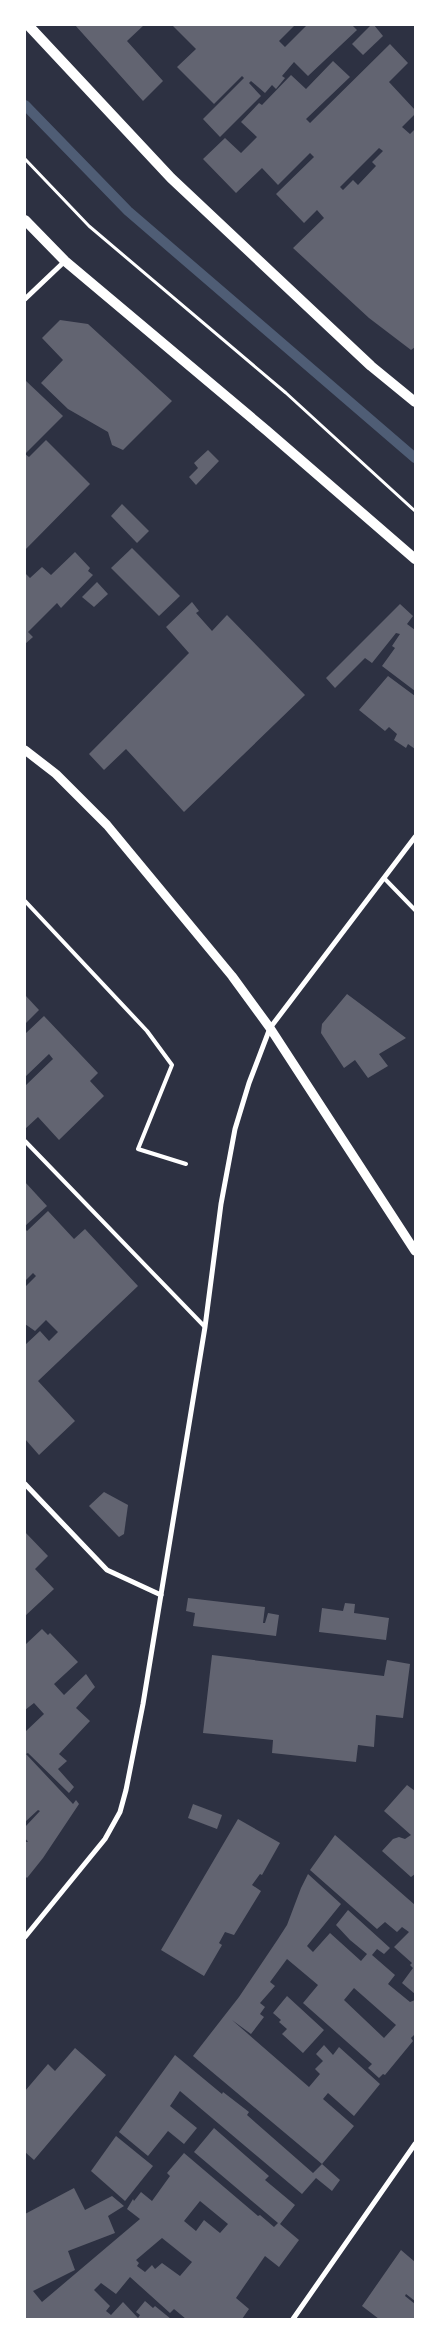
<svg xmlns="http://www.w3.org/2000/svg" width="440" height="2344" font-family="'Public Sans',sans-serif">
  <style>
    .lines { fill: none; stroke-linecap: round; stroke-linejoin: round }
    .stream { stroke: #4f5d75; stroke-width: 10 }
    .building { fill: #626471; fill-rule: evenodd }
    .path { stroke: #fff; stroke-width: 3 }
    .service { stroke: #fff; stroke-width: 4 }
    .minor { stroke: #fff; stroke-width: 5 }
    .tertiary { stroke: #fff; stroke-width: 9 }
    .secondary { stroke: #fff; stroke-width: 10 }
  </style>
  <rect width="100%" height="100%" fill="#2d3142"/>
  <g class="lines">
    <path class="stream" d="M 25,105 L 128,211 L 415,458"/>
  </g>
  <g class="building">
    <path d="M 75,25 L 144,25 L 127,41 L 163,81 L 143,101 Z"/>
    <path d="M 172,25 L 295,25 L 279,41 L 285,47 L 307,25 L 352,25 L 357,30 L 308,76 L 294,62 L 282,76 L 285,78 L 276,89 L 272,85 L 265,93 L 251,81 L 249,83 L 261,96 L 220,137 L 203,119 L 244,78 L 242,76 L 214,104 L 177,67 L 196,49 Z"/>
    <path d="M 371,25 L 374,25 L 383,36 L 363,55 L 352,44 Z"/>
    <path d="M 390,44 L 408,63 L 389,82 L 415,110 L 415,114 L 402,127 L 410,134 L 415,129 L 415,347 L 411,350 L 369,318 L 293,248 L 324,218 L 317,210 L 304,223 L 276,194 L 314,157 L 310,153 L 278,185 L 262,168 L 236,193 L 203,159 L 225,138 L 241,153 L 257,137 L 241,122 L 259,103 L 262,105 L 291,75 L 306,89 L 333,61 L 350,77 L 306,119 L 310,123 ZM 379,148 L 383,151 L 372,162 L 376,166 L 358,185 L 353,180 L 343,190 L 340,187 Z"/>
    <path d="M 60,320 L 88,324 L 172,401 L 123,450 L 112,445 L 108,432 L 68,409 L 41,383 L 63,360 L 42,338 Z"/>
    <path d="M 25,380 L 63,416 L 25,454 Z"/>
    <path d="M 46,440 L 90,484 L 25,550 L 25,454 L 29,457 Z"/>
    <path d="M 208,450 L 219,461 L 196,485 L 189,477 L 198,468 L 194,463 Z"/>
    <path d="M 122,504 L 149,531 L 137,543 L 111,516 Z"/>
    <path d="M 132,548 L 180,596 L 159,616 L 111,568 Z"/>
    <path d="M 75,552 L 90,568 L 88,571 L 93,575 L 61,608 L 57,603 L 28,632 L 33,637 L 25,644 L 25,573 L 30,578 L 42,567 L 51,575 Z"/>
    <path d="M 97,582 L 108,594 L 94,607 L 82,597 Z"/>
    <path d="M 192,602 L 199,611 L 196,613 L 212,631 L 227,615 L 305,695 L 184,812 L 126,749 L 104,770 L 89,754 L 189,653 L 166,627 Z"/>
    <path d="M 400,604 L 413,616 L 407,624 L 415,630 L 415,691 L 382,666 L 395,648 L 392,646 L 400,634 L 396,633 L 372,663 L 365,658 L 335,688 L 326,678 Z"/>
    <path d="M 388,676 L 415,696 L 415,749 L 408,744 L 406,748 L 394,740 L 397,734 L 389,727 L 385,731 L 359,710 Z"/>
    <path d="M 347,994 L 406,1038 L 379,1054 L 388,1066 L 368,1078 L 355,1060 L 344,1068 L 321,1033 L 322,1024 Z"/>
    <path d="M 25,995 L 39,1010 L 25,1024 Z"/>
    <path d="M 44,1016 L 98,1073 L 90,1081 L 104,1096 L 59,1140 L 38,1117 L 25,1129 L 25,1086 L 53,1059 L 49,1054 L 25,1077 L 25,1034 Z"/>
    <path d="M 25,1182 L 47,1206 L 25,1226 Z"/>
    <path d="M 48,1211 L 74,1239 L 85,1229 L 138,1286 L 38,1381 L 75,1421 L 39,1455 L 25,1439 L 25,1345 L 40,1331 L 49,1341 L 58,1332 L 46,1320 L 35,1331 L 25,1324 L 25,1287 L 36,1276 L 33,1273 L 25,1281 L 25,1229 L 27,1231 Z"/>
    <path d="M 104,1492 L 128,1505 L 124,1534 L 119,1537 L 89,1506 Z"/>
    <path d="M 25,1532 L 48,1556 L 35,1569 L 54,1589 L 25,1616 Z"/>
    <path d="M 188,1598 L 265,1607 L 263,1623 L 265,1623 L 268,1613 L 279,1615 L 276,1636 L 193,1626 L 195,1613 L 186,1611 Z"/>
    <path d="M 345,1603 L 355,1604 L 354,1613 L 389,1618 L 386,1640 L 319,1632 L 322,1608 L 343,1611 Z"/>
    <path d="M 42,1629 L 48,1635 L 50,1633 L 78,1662 L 54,1684 L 64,1695 L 86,1674 L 95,1687 L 76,1708 L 90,1721 L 59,1754 L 67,1761 L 58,1769 L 74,1787 L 69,1793 L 28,1753 L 26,1754 L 73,1804 L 76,1800 L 79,1804 L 43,1858 L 27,1878 L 25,1876 L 25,1842 L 28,1842 L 25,1838 L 25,1827 L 40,1811 L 38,1810 L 25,1822 L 25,1732 L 44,1714 L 34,1703 L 25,1710 L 25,1645 Z"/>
    <path d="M 212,1655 L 384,1676 L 387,1660 L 410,1664 L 403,1718 L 376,1715 L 374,1747 L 358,1745 L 356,1762 L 272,1753 L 273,1740 L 203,1733 Z"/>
    <path d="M 407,1785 L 415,1791 L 415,1874 L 411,1877 L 382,1851 L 393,1839 L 399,1837 L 405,1839 L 411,1835 L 384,1811 Z"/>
    <path d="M 193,1804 L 222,1815 L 217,1829 L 188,1818 Z"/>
    <path d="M 238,1819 L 280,1843 L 262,1875 L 260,1874 L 252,1885 L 261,1891 L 234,1935 L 225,1932 L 219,1943 L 222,1945 L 204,1976 L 161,1950 Z"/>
    <path d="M 335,1835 L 415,1905 L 415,1994 L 402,1983 L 413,1968 L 410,1965 L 412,1963 L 394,1947 L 409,1932 L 402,1927 L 397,1932 L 385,1922 L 377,1929 L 310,1870 Z"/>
    <path d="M 308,1874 L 341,1904 L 307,1946 L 313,1952 L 330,1933 L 361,1961 L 367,1954 L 350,1940 L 336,1925 L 348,1910 L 390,1948 L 384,1954 L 377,1949 L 372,1955 L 395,1975 L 388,1984 L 410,2002 L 415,2000 L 415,2034 L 411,2038 L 413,2041 L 385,2075 L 383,2074 L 379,2078 L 368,2068 L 372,2064 L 303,2003 L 318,1985 L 287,1959 L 270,1982 L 275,1986 L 260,2003 L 265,2007 L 260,2014 L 264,2017 L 251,2034 L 232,2020 L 309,2087 L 320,2074 L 315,2069 L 323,2061 L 316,2054 L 324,2045 L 333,2055 L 339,2047 L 380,2084 L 354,2116 L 328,2093 L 323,2099 L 354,2126 L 322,2164 L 340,2180 L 332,2191 L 316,2178 L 302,2194 L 180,2091 L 170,2106 L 197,2128 L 184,2144 L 168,2131 L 148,2156 L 119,2132 L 175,2055 L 222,2094 L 223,2092 L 249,2112 L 247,2115 L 313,2173 L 322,2164 L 193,2056 L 239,1997 L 278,1939 L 287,1925 L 301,1888 ZM 354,1988 L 396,2025 L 384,2038 L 344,2000 Z"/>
    <path d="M 287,1996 L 324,2030 L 303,2053 L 282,2034 L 287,2029 L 279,2022 L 281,2020 L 273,2013 Z"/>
    <path d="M 75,2048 L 106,2075 L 34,2160 L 25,2152 L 25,2091 L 48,2064 L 55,2071 Z"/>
    <path d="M 214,2128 L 269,2176 L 265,2180 L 295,2205 L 280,2224 L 299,2240 L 279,2267 L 265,2256 L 236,2298 L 249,2309 L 242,2319 L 186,2319 L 174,2309 L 170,2313 L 130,2277 L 116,2294 L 101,2283 L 94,2290 L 110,2306 L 106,2311 L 111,2315 L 123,2302 L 138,2318 L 140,2315 L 136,2312 L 145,2301 L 153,2308 L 155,2306 L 171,2319 L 25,2319 L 25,2214 L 74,2188 L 85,2210 L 112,2196 L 124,2206 L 108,2216 L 115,2233 L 68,2251 L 75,2270 L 33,2291 L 42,2302 L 140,2219 L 127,2209 L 133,2199 L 134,2201 L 141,2192 L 152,2201 L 170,2176 L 167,2173 L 184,2153 L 258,2216 L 260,2215 L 274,2227 L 278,2223 L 194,2152 ZM 200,2201 L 228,2224 L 220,2233 L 204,2220 L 196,2231 L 184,2221 ZM 162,2238 L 192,2262 L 180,2276 L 162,2263 L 155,2269 L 152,2265 L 145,2272 L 137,2266 L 139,2263 L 136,2260 Z"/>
    <path d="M 116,2136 L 153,2166 L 125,2201 L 91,2171 Z"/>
    <path d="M 401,2250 L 415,2262 L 415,2301 L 406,2294 L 405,2296 L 415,2304 L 415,2319 L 379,2319 L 362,2306 Z"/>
  </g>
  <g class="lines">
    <path class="path" d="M 25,159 L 89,226 L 286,393 L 415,511"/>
    <g class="service">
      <path d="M 384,878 L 415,910"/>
      <path d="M 25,901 L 147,1031 L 172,1065 L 138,1149 L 186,1164"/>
      <path d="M 25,1141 L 205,1327"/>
    </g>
    <g class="minor">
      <path d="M 25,299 L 65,261"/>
      <path d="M 25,1484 L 107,1570 L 161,1595"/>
      <path d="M 25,1937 L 105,1839 L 120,1812 L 126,1790 L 143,1704 L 205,1327 L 221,1204 L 235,1129 L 249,1083 L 270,1028 L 415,837"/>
      <path d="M 293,2319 L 415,2144"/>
    </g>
    <path class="tertiary" d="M 25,750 L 56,774 L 107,825 L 232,976 L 270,1028 L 415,1251"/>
    <g class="secondary">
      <path d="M 28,25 L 171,178 L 371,366 L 415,402"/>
      <path d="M 25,220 L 65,261 L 266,430 L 415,559"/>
    </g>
  </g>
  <rect width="440" height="2344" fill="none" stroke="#ffffff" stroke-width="52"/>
</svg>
